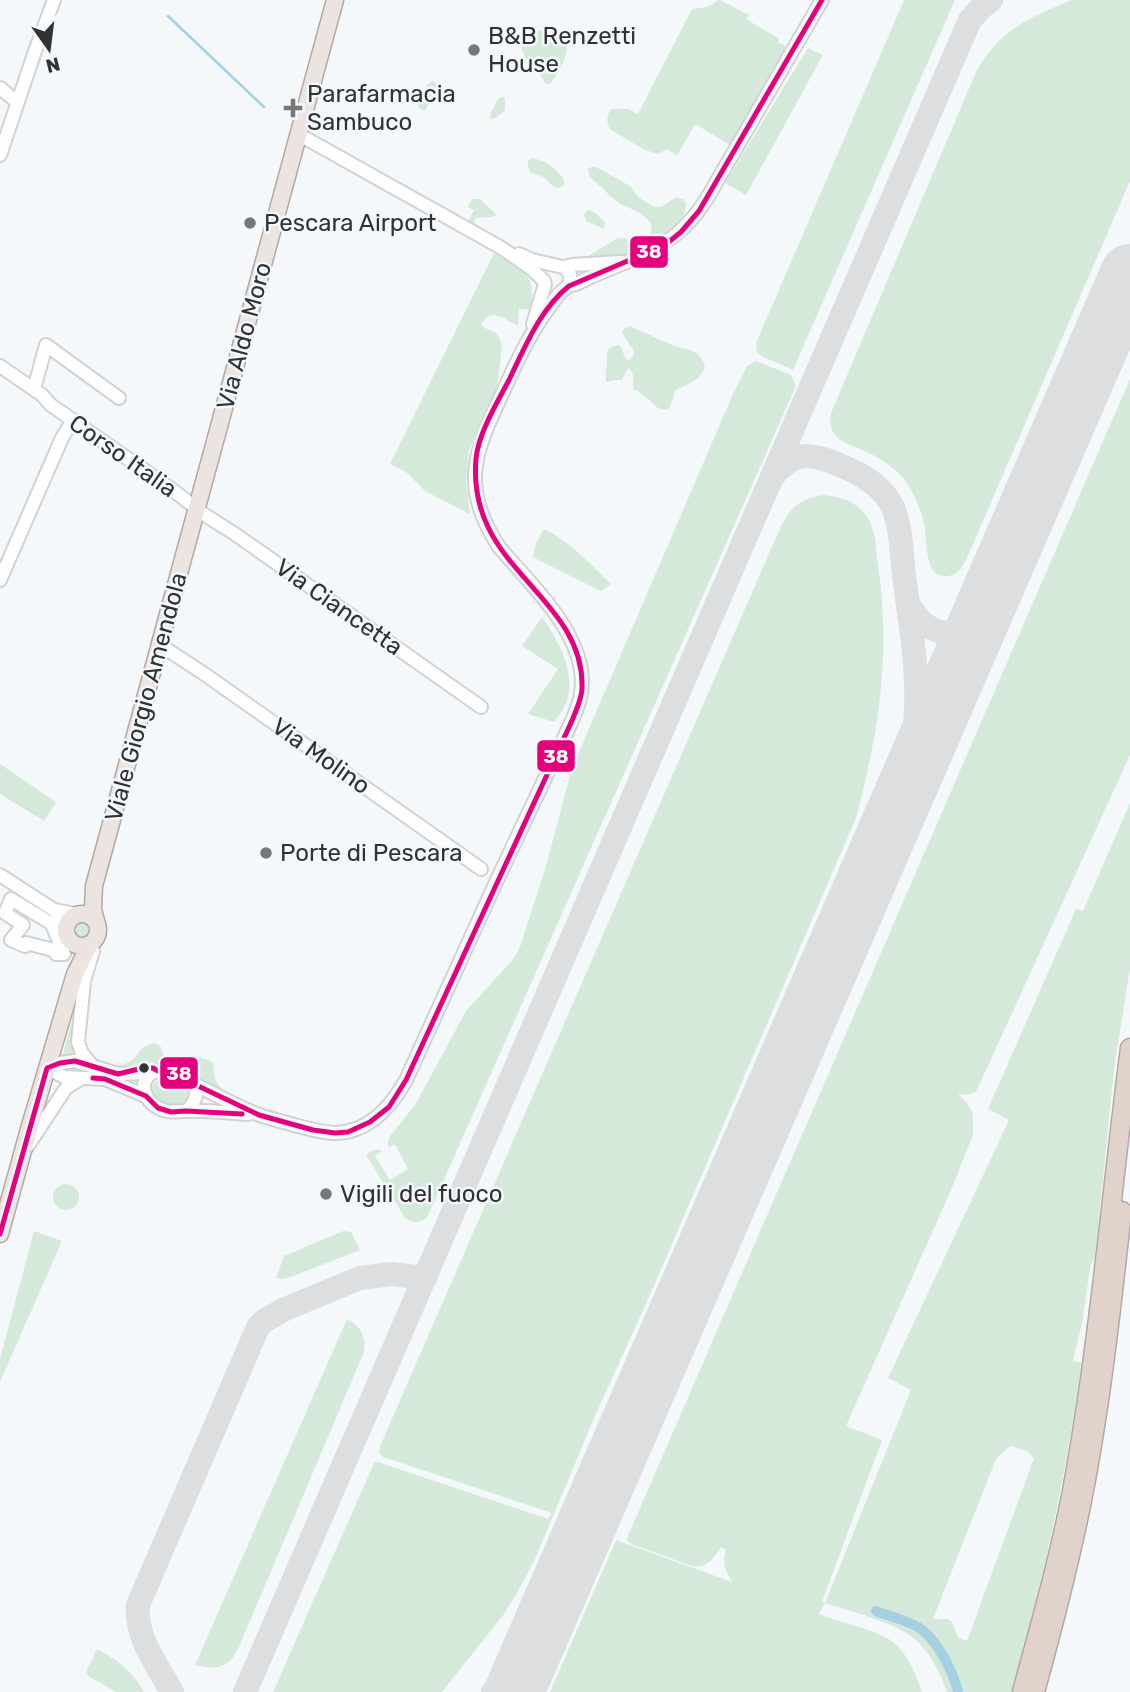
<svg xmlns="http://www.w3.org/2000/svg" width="1130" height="1692" font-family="Rubik,sans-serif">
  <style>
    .green { fill: #d5e9db; fill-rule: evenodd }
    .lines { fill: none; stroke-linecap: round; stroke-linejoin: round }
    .stream { stroke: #a4d0e2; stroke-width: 2.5 }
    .canal { stroke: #a4d0e2; stroke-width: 10 }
    .taxiway { stroke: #dcdedf; stroke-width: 24 }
    .runway { stroke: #dcdedf; stroke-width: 60 }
    .minor-casing { stroke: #d0d2d4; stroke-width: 16 }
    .major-casing { stroke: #b5a7a1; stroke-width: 19 }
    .highway-casing { stroke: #b5a7a1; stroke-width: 21 }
    .minor { stroke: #fefefe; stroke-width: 12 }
    .major { stroke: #ece4e0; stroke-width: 16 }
    .highway { stroke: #e1d3cc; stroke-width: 18 }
    .bus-1-casing { stroke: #f3f8fc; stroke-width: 10 }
    .bus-1 { stroke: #e5007d; stroke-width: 5 }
    .poi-dot { fill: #757779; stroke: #f3f8fc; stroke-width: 2.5 }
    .bus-dot { fill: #303234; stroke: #f3f8fc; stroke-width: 2.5 }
    .labels { text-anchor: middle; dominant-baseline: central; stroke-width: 5; stroke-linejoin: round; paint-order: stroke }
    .poi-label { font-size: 24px; fill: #303234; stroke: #f3f8fc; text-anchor: start }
    .street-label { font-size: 24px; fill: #303234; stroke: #f3f8fc }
    .line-badge { stroke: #f3f8fc; stroke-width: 2.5 }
    .badge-label { font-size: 19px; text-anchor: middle; font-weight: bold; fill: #fff }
  </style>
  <rect width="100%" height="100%" fill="#f5f8fa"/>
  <g class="green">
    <path d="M 717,0 L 720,0 L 749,15 L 746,19 L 778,38 L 779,43 L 783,44 L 785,47 L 784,52 L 730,145 L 695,124 L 677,156 L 667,149 L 658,154 L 645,150 L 611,130 C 606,122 606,117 611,109 L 628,109 L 638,114 L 692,9 C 702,8 710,8 717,0 Z"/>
    <path d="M 904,0 L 955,0 L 793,370 L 761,356 L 757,352 L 756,343 Z"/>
    <path d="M 1072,0 L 1130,0 L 1130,181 L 967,558 C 962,567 958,575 948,576 C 922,580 928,535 923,519 C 919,505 913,492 905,480 C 897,470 883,460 871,454 C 851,443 826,443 831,413 L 976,72 C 1000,29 1028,18 1072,0 Z"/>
    <path d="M 552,28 C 558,31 564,33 566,39 C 571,53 558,74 550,84 L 545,83 C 542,78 540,72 535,67 C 524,56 517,51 527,35 L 545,29 Z"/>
    <path d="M 808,48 L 823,55 L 746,195 L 725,183 Z"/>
    <path d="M 432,81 L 435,82 L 437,86 L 425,111 L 419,108 L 418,105 L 428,84 Z"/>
    <path d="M 502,97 L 505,98 L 505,110 L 497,117 L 491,120 L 490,115 L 498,99 Z"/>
    <path d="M 532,158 C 545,160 559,169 565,182 L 563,186 L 558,188 L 554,187 L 543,177 L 531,173 L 528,167 L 528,161 Z"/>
    <path d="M 591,167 L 596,167 L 630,186 L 638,197 L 654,207 L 661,207 L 676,197 L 683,199 L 686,203 C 686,214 682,219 675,227 C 646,259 601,258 561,262 L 575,257 L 588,256 L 618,238 L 626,238 C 631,245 640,245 648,241 L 652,226 C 645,212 631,210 619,203 C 612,198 607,193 601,187 C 594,181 589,179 588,169 Z"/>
    <path d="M 474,199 L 480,199 L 497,215 C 487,219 485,216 476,218 L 473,224 L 468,221 L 474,210 L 468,207 L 471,201 Z"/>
    <path d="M 588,210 L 594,212 L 605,222 L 604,229 L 586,221 L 584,214 Z"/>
    <path d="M 494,253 C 500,256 504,258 510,261 C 530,269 537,291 529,310 L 519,309 L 518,326 C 504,319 492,307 481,324 L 483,327 L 496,333 L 500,340 L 502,347 L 497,388 L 469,450 L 466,481 L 470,514 L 425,491 L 406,472 L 390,464 Z"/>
    <path d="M 630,326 L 674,346 L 690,350 L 698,354 L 705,365 C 702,381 689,383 676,390 L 669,408 L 667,410 L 658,408 L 642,394 L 633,389 C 632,381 636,373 628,368 L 622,380 L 616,380 L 606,382 C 605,375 606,370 607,363 C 607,352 605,348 619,345 C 624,350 623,357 628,361 L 634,355 L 634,351 L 622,333 L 624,329 Z"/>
    <path d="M 756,361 L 791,375 L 796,386 L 427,1218 C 419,1223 413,1224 405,1218 L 366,1155 C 371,1151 376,1148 382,1151 L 375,1156 L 390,1180 L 408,1169 L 395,1144 L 389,1148 L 388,1141 L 390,1136 L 415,1105 L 466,1011 L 514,958 L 520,947 L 546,866 L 572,768 L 733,394 L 747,366 Z"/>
    <path d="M 1130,379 L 1130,755 L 976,1092 L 967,1095 L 958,1094 L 967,1103 L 973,1114 L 973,1135 L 952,1188 L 846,1426 L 882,1440 L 822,1602 L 825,1603 L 911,1390 L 888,1378 L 1009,1120 L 988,1109 L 1076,909 L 1083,911 L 1130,803 L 1130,968 L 1114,1070 L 1095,1256 L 1090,1267 L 1083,1319 L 1073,1361 L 1081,1363 C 1067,1476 1042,1583 1012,1692 L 947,1692 C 940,1672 929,1650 912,1637 C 893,1622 849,1611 825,1603 L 819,1614 C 840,1622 868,1628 887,1638 C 905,1647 916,1674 922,1692 L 550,1692 L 616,1540 L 732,1582 C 725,1571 722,1563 726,1550 L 721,1547 C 713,1559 709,1568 692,1566 L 631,1544 L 627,1541 L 627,1538 ZM 1010,1446 L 1027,1451 L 1034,1458 L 967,1641 L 958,1638 L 952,1622 L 948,1619 L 933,1619 L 996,1459 Z"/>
    <path d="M 823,495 C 840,497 854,500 865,514 C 876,528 876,548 878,565 C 891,655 879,731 856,818 L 650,1295 L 595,1416 L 535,1559 L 516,1595 L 504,1614 L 442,1692 L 273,1692 L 375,1461 L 548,1519 L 551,1515 L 551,1513 L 546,1511 L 383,1457 L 379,1453 L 381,1444 L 771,549 C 784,521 788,500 823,495 Z"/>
    <path d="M 544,529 C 571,542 590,564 611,584 L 601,591 L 533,557 L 536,543 Z"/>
    <path d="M 542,617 C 557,638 575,670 568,697 C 566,706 560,714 554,722 L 528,714 L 558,669 L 522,646 Z"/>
    <path d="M 0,764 L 56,802 L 44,821 L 0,794 Z"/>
    <circle cx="82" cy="929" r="8"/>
    <path d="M 78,1000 L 73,1038 L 73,1057 L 61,1060 Z"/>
    <path d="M 155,1043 L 161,1047 L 165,1058 L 162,1065 C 155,1067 147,1065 140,1066 C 118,1067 103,1070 88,1052 L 89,1051 C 98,1062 114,1070 129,1062 C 141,1055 136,1047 155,1043 Z"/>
    <path d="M 200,1058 L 210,1060 L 213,1064 L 215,1079 L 226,1095 L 254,1107 L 321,1125 L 253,1109 L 231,1101 L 189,1074 L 189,1065 L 194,1060 Z"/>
    <path d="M 165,1077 C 175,1078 189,1081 189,1094 C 188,1098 187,1101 183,1103 C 164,1115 134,1086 165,1077 Z"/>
    <circle cx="66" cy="1197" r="13"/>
    <path d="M 34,1231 L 62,1241 L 0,1382 L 0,1359 Z"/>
    <path d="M 343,1231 L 351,1232 L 360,1250 L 288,1278 L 281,1279 L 276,1278 L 284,1256 Z"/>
    <path d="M 347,1319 C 361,1326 366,1336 364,1352 L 247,1628 C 234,1657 232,1674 195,1665 Z"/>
    <path d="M 97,1649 C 120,1662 130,1669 144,1692 L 116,1692 L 88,1676 L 86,1672 Z"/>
  </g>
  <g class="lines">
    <path class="stream" d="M 168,16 L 264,107"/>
    <path class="canal" d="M 876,1611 C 889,1616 906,1620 918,1627 C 937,1639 953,1671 958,1692"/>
    <g class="taxiway">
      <path d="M 773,476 C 794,452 807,452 835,463 C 856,472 877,481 890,502 C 902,523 901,552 904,575 C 910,624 920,675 915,724 C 911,758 901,791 892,823"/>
      <path d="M 908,603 C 926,637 959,644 983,612"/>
      <path d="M 172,1692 C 157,1665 135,1637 138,1605 L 258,1327 L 264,1321 L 285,1309 L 360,1278 L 391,1274 L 425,1278"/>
      <path d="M 245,1692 L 970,20 L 981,8 L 991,0"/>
      <path d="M 493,1692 L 523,1661 L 538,1638"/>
    </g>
    <path class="runway" d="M 514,1692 L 1130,274"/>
    <g class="minor-casing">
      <g id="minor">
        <path d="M 0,88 L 17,102"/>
        <path d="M 298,134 L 500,247 L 532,269 L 544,281"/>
        <path d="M 0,155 L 34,54 L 54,0"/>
        <path d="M 519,254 L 532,260 L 563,267 L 572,265 L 621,262"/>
        <path d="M 569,285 L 576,284 C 629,257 671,255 706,200 L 822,0"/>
        <path d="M 533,324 L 545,284"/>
        <path d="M 0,366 L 42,395 L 51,405 L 174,491 L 205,515 L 235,534 L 481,707"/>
        <path d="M 34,389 L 46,345 L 119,398"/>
        <path d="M 0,580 L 62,438 L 73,420"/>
        <path d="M 160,645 L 203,673 L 481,869"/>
        <path d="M 0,875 L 54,910 L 76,914"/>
        <path d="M 11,899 L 52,924 L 64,954 L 56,954 L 57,951 L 26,943 L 25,946 L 11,940 L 23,925 L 5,913 Z"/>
        <path d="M 54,910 L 66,930"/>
        <path d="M 91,1064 L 82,1053 L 78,1042 L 84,981 L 93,951"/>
        <path d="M 47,1068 L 60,1063 L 75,1061 L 118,1074 L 151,1073"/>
        <path d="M 47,1068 L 64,1077 L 105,1079 L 146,1096"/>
        <path d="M 194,1084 C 215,1094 235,1106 257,1114 C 269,1119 282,1121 294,1125 C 307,1128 322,1133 336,1133 C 369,1132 391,1107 406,1080 L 497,880 L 571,723 C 575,713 580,703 581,693 C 590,638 531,585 499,547 C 460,486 474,454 502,394 C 515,365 529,335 548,309 C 552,303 557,296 561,292 C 564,289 567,288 569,285 C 572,277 570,271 563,267"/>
        <path d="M 186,1111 C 222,1078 149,1053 144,1085 C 143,1095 150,1103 157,1107 C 168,1114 177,1111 188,1111 C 208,1110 228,1113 248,1114"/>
        <path d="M 27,1147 L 66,1088 L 82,1078"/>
      </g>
    </g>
    <g class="major-casing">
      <g id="major">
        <circle cx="82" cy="930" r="16"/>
        <path d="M 96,921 L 93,909 L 94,886 L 335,0"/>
        <path d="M 0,1234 L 29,1129 L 75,974 L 90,944"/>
      </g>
    </g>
    <g class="highway-casing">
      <g id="highway">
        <path d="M 1022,1692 C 1040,1625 1059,1559 1072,1491 C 1099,1344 1111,1195 1130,1048"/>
        <path d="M 1035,1692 C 1054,1623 1072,1555 1085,1485 C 1102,1394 1112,1302 1122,1211"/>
      </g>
    </g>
    <use href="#minor" class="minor"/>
    <use href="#major" class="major"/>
    <use href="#highway" class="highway"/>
    <g class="bus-1-casing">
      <g id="bus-1">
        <path d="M 93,1078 L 105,1079 L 146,1096 L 158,1108 L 171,1112 L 186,1111 L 242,1114"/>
        <path d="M 0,1234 L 47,1068 L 60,1063 L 75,1061 L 118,1074 L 143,1068 L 153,1068 L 158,1071 L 165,1070 L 184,1074 L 194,1084 L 259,1115 L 313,1130 L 335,1133 L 348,1132 L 370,1122 L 389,1107 L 406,1080 L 570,725 C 575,714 581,701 582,689 C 585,618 515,584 488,527 C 478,506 474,482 476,459 C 478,434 497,403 509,380 C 525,347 540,309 569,286 L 665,245 L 681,232 L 699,211 L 822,0"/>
      </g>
    </g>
    <use href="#bus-1" class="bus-1"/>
  </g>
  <g class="poi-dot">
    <circle cx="474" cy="50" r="7"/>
    <path d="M289.5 97.5h7v7h7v7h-7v7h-7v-7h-7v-7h7z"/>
    <circle cx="250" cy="223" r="7"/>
    <circle cx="266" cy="853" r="7"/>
    <circle cx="326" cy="1194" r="7"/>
  </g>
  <circle class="bus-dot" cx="144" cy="1068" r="6"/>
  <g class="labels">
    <g class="poi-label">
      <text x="488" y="36">B&amp;B Renzetti<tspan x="488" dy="28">House</tspan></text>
      <text x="307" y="94">Parafarmacia<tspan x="307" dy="28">Sambuco</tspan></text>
      <text x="264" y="223">Pescara Airport</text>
      <text x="280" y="853">Porte di Pescara</text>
      <text x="340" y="1194">Vigili del fuoco</text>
    </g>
    <g class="street-label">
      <text transform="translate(244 336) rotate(-75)">Via Aldo Moro</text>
      <text transform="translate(123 456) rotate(35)">Corso Italia</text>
      <text transform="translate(339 607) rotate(35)">Via Ciancetta</text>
      <text transform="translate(146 697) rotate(-75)">Viale Giorgio Amendola</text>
      <text transform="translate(321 756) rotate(35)">Via Molino</text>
    </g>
  </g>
  <g class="line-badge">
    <rect x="629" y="235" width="40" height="34" rx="7" fill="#e5007d"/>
    <rect x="536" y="739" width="40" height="34" rx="7" fill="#e5007d"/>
    <rect x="159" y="1056" width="40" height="34" rx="7" fill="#e5007d"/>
  </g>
  <g class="badge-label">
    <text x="649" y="258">38</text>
    <text x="556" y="763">38</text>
    <text x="179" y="1080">38</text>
  </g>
  <g transform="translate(49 49) rotate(166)" stroke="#f3f8fc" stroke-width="5" paint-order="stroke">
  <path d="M0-5L12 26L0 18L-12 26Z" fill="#303234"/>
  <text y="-10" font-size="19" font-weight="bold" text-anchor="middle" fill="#303234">N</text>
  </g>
</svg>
